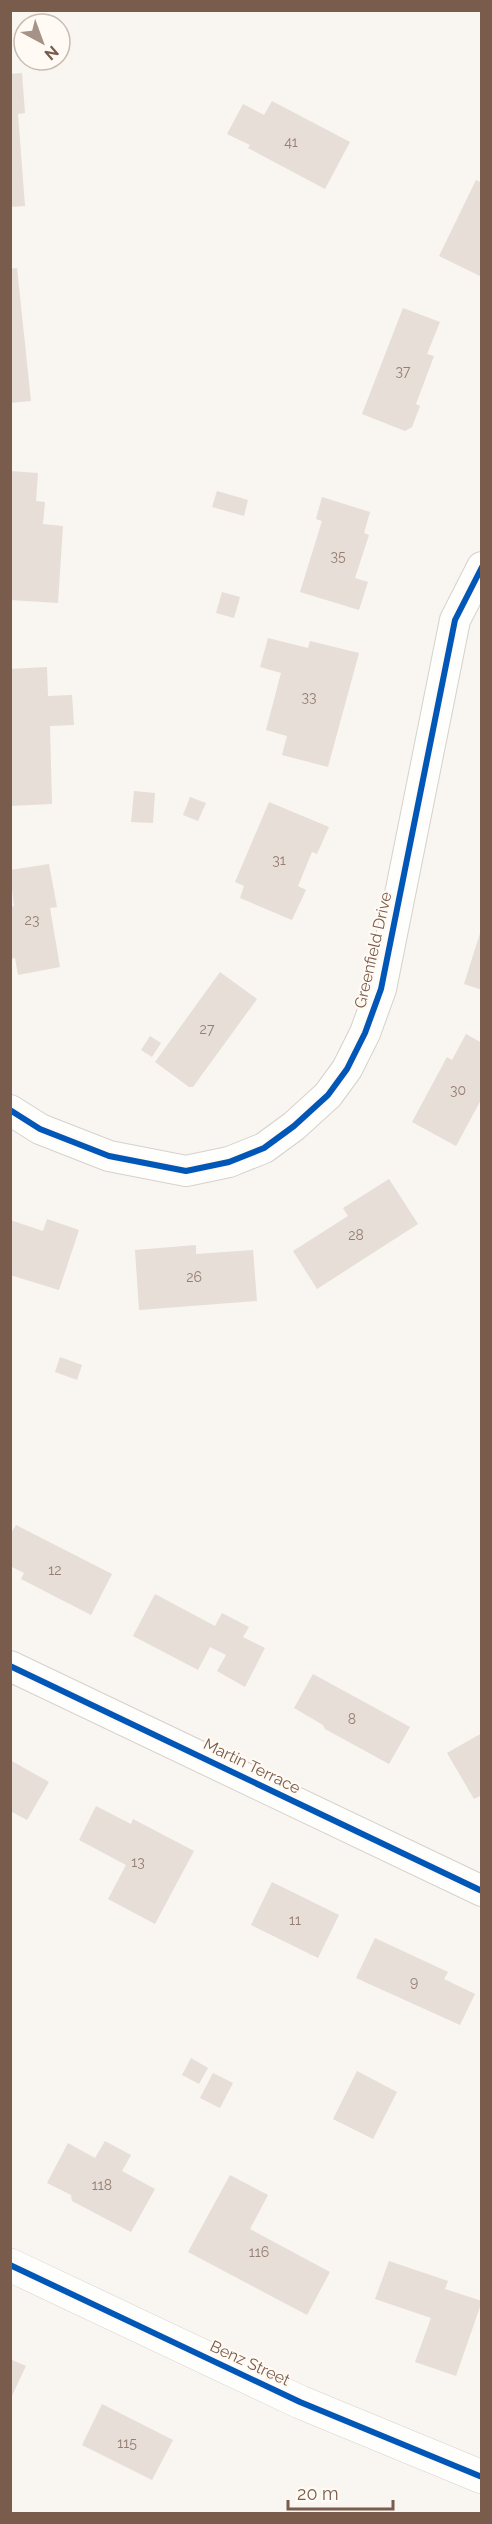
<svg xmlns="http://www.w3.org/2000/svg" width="492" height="2524" font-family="Raleway,sans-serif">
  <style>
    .building { fill: #e6ded7 }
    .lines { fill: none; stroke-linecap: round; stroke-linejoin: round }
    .street-casing { stroke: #d7d1cb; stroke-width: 32 }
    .secondary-casing { stroke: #d9d2cb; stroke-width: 34 }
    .street { stroke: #fefefd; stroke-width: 30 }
    .secondary { stroke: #fefefd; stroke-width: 33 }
    .cycleway-casing { stroke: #fffaf3; stroke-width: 10 }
    .cycleway { stroke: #0057b8; stroke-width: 6 }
    .labels { text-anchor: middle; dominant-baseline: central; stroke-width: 4.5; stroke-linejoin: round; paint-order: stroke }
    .number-label { font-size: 14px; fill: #977e72 }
    .street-label { font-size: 16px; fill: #7a5c4d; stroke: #fffaf3 }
  </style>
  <rect width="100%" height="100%" fill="#f9f5f0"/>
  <g class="building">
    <path d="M 22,73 L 25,113 L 18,114 L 25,206 L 10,207 L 10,74 Z"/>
    <path d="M 272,101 L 350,142 L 325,189 L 248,148 L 250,145 L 227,134 L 243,104 L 264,115 Z"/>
    <path d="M 476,180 L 482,183 L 482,277 L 439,256 Z"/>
    <path d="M 17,268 L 31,401 L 10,403 L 10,269 Z"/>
    <path d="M 403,308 L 440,322 L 427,354 L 434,356 L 416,404 L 420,406 L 412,427 L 405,431 L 362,414 Z"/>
    <path d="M 10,471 L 38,473 L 36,501 L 45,502 L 43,524 L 63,526 L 58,603 L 10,600 Z"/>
    <path d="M 217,491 L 248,500 L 244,516 L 212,507 Z"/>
    <path d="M 322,497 L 370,512 L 364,533 L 369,535 L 355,578 L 368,582 L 359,610 L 300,592 L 322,521 L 316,519 Z"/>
    <path d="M 222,592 L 240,597 L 234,618 L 216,613 Z"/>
    <path d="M 268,638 L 308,648 L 310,641 L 359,653 L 328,767 L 282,755 L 287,736 L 266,730 L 281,673 L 260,667 Z"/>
    <path d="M 47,667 L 48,696 L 72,695 L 74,725 L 50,726 L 52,804 L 10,806 L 10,669 Z"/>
    <path d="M 134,791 L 155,793 L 153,823 L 131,822 Z"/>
    <path d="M 190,797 L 206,803 L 198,821 L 183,815 Z"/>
    <path d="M 269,802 L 329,827 L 317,854 L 312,852 L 298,886 L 306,890 L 292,920 L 240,898 L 244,886 L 235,882 Z"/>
    <path d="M 49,864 L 57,907 L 50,908 L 60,967 L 18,975 L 15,958 L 10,959 L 10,907 L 14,906 L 10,870 Z"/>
    <path d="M 481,930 L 482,930 L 482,990 L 464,984 Z"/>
    <path d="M 220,972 L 257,999 L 193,1087 L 189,1087 L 155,1062 Z"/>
    <path d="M 466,1034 L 482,1043 L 482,1098 L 456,1146 L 412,1122 L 447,1057 L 452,1060 Z"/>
    <path d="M 150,1036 L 161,1043 L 152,1057 L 141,1050 Z"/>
    <path d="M 389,1179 L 418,1224 L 317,1289 L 293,1251 L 348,1216 L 343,1208 Z"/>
    <path d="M 47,1219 L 79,1230 L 59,1290 L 10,1275 L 10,1220 L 43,1231 Z"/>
    <path d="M 196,1245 L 196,1254 L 253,1250 L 257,1301 L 139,1310 L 135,1250 Z"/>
    <path d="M 60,1357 L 82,1365 L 77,1380 L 55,1372 Z"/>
    <path d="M 16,1525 L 112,1574 L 91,1615 L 21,1579 L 24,1573 L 10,1566 L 10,1535 Z"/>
    <path d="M 155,1594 L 215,1626 L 222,1613 L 249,1627 L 243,1637 L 265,1648 L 245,1687 L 217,1671 L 226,1655 L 210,1647 L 198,1670 L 133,1636 Z"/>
    <path d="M 313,1674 L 410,1727 L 389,1764 L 325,1729 L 323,1725 L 294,1708 Z"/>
    <path d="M 482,1733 L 482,1795 L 474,1799 L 447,1753 Z"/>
    <path d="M 10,1760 L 49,1782 L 27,1820 L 10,1811 Z"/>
    <path d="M 96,1806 L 131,1824 L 133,1819 L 194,1851 L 155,1924 L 108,1899 L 126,1865 L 79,1840 Z"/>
    <path d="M 272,1882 L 339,1915 L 318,1958 L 251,1925 Z"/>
    <path d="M 375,1938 L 448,1972 L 444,1979 L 475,1994 L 460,2025 L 356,1978 Z"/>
    <path d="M 191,2058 L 208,2068 L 199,2084 L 182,2075 Z"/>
    <path d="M 357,2071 L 397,2092 L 373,2139 L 333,2119 Z"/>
    <path d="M 213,2073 L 233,2083 L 220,2108 L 200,2098 Z"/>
    <path d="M 105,2141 L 131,2155 L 122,2171 L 155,2189 L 131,2232 L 72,2201 L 71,2195 L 47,2183 L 68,2143 L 95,2158 Z"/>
    <path d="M 230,2175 L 268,2195 L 250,2229 L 330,2272 L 307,2315 L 188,2252 Z"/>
    <path d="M 389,2261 L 448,2281 L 445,2289 L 482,2301 L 456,2376 L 415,2362 L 431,2318 L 375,2299 Z"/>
    <path d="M 10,2359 L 26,2366 L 10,2400 Z"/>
    <path d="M 102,2404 L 173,2440 L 152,2480 L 82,2445 Z"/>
  </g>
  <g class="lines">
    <g class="street-casing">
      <g id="street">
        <path d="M 10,1110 L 40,1129 L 109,1156 L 186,1171 L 229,1162 L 264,1148 L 294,1126 L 328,1095 L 347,1069 L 365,1033 L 381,989 L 455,620 L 482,567"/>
        <path d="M 10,1666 L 482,1891"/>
      </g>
    </g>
    <g class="secondary-casing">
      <path id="secondary" d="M 10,2265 L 300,2402 L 482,2477"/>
    </g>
    <use href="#street" class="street"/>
    <use href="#secondary" class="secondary"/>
    <g class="cycleway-casing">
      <g id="cycleway">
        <path d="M 10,1110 L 40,1129 L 109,1156 L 186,1171 L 229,1162 L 264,1148 L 294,1126 L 328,1095 L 347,1069 L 365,1033 L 381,989 L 455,620 L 482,567"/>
        <path d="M 10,1666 L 482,1891"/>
        <path d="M 10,2265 L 300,2402 L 482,2477"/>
      </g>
    </g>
    <use href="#cycleway" class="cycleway"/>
  </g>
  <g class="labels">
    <g class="number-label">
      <text x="291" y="142">41</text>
      <text x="403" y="371">37</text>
      <text x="338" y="556">35</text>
      <text x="309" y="697">33</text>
      <text x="279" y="860">31</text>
      <text x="32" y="920">23</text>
      <text x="207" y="1029">27</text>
      <text x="458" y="1090">30</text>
      <text x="356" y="1235">28</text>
      <text x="194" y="1277">26</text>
      <text x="55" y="1570">12</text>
      <text x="352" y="1719">8</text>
      <text x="138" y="1862">13</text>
      <text x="295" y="1920">11</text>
      <text x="414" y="1982">9</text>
      <text x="102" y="2185">118</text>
      <text x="259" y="2252">116</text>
      <text x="127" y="2443">115</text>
    </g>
    <g class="street-label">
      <text transform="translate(373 950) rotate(-77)">Greenfield Drive</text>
      <text transform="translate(252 1766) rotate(26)">Martin Terrace</text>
      <text transform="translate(250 2363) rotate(25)">Benz Street</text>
    </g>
  </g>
  <rect width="492" height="2524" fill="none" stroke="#7a5c4d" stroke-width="24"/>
  <g transform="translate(42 42) rotate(139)"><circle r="28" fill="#fffaf3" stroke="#cabbb1" stroke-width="1.5"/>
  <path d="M0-4.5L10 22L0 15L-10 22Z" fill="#a69286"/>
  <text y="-9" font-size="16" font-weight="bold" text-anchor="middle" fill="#7a5c4d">N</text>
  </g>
  <path d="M288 2500v9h105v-9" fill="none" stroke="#7a5c4d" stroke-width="3"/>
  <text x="297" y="2500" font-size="18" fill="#7a5c4d" stroke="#fffaf3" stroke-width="4.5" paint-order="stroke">20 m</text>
</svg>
